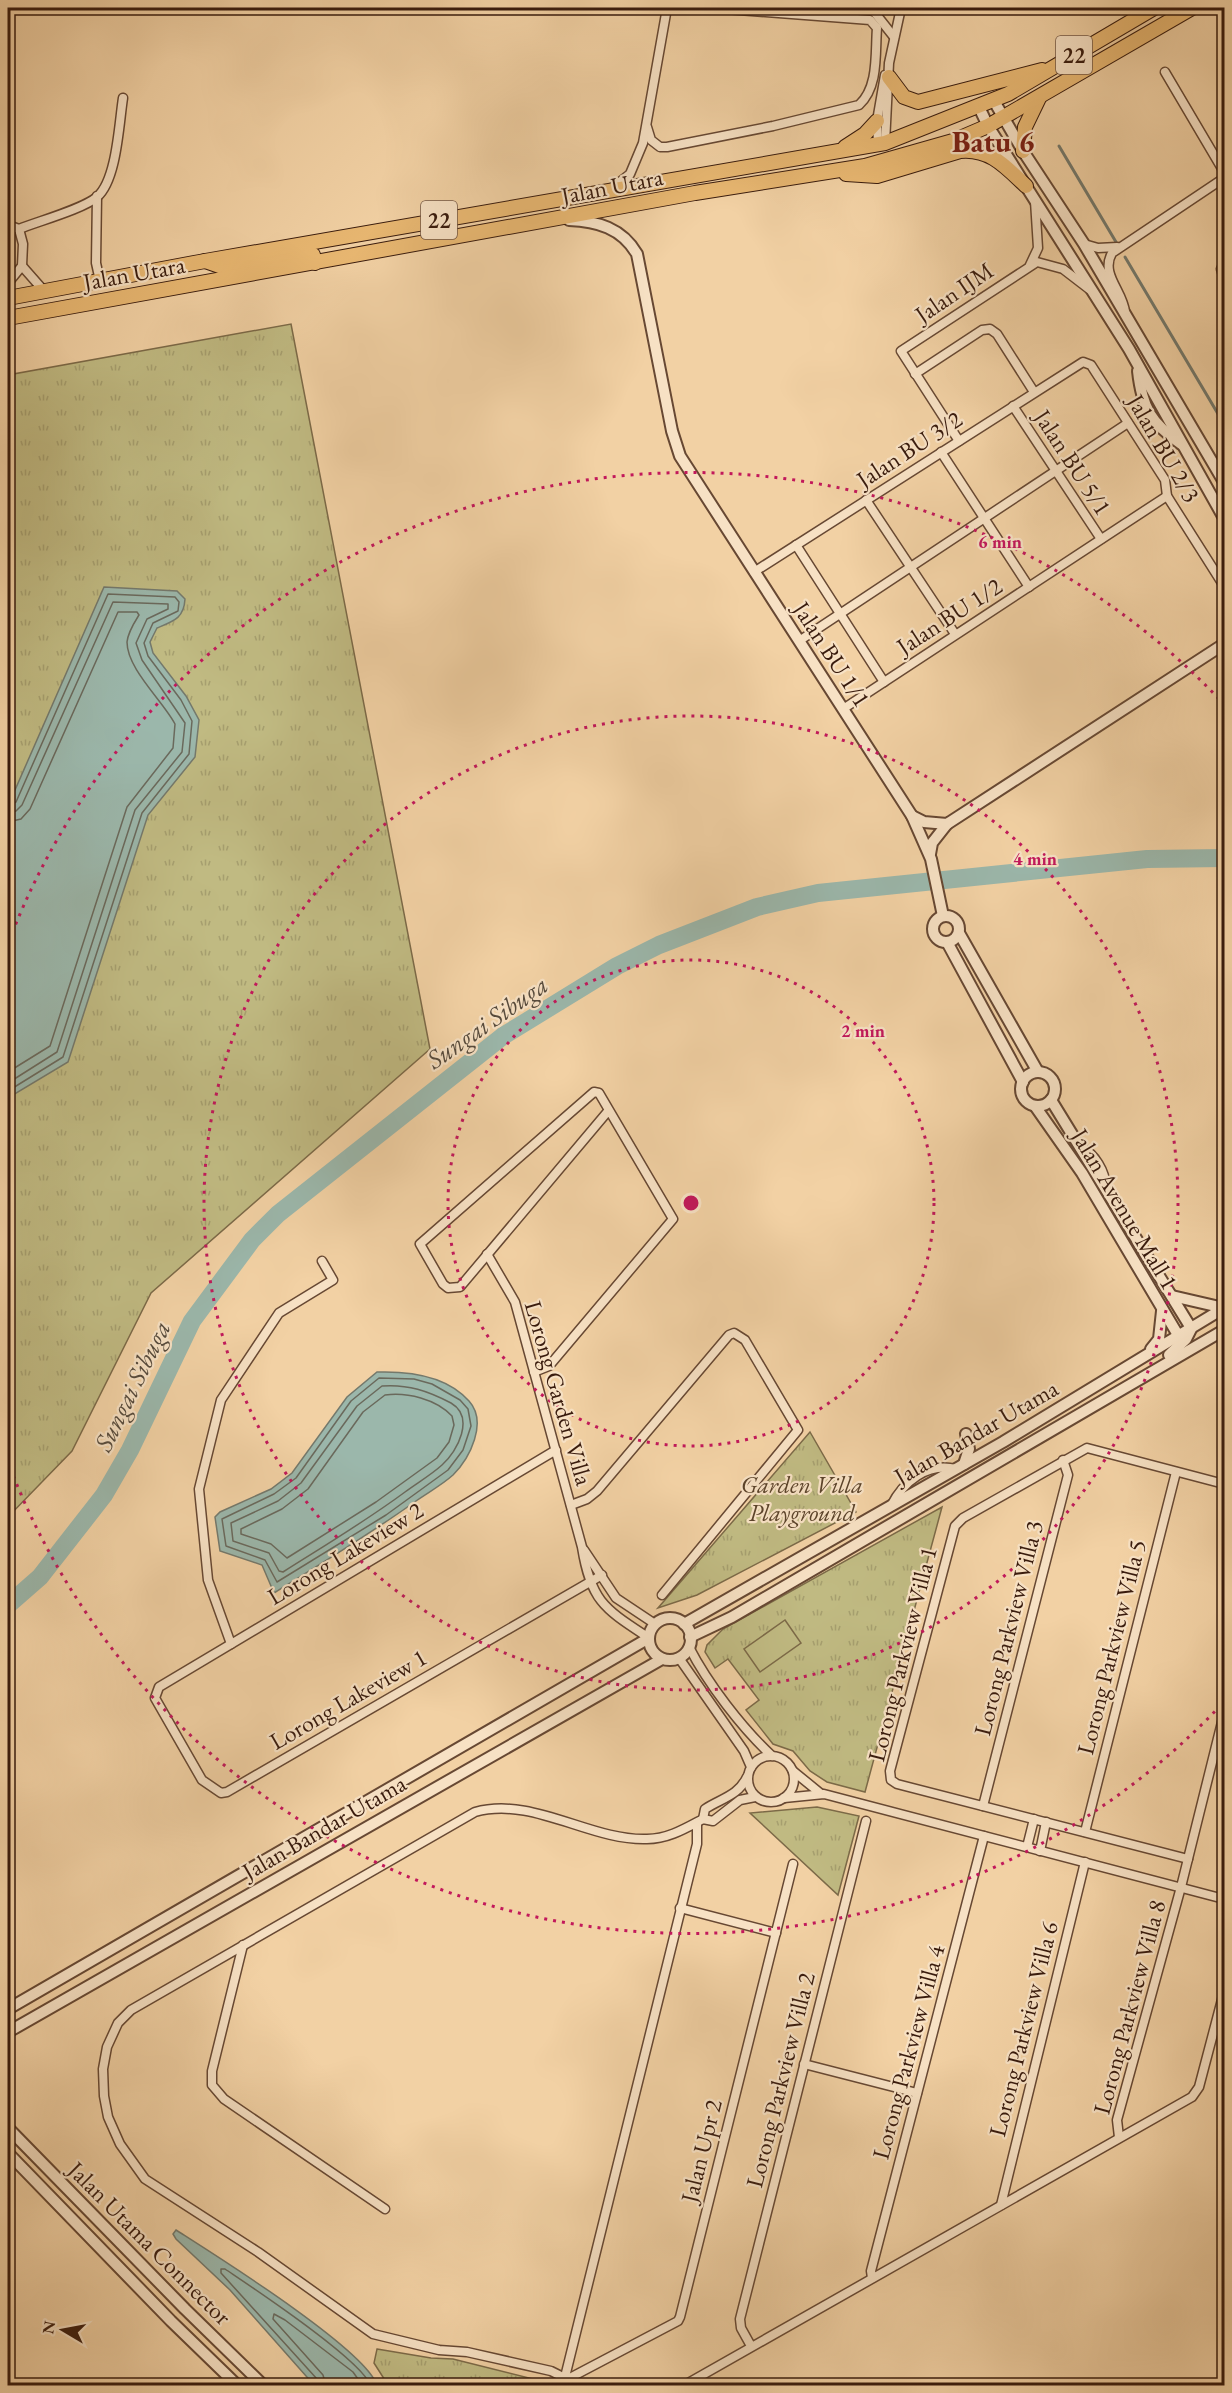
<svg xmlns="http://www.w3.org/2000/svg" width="1232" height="2393" font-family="'EB Garamond',serif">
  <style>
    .grass { fill: url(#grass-tufts); stroke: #7c6a48; stroke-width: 1.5 }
    .pitch { fill: #c0ba82; stroke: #7c6a48; stroke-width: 1.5 }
    .water { fill: #9bb7ab; stroke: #74796c; stroke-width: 1.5 }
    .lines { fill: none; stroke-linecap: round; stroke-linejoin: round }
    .shore { stroke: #6a695c; stroke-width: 1.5 }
    .stream { stroke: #74796c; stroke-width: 3 }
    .river { stroke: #9bb7ab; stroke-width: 18 }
    .minor-casing { stroke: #674833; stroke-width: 11 }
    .tertiary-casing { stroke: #674833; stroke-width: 14 }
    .trunk-casing { stroke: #391b0d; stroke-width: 16 }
    .minor { stroke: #f7e1c4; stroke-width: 8 }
    .tertiary { stroke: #f7e1c4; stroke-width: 10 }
    .trunk { stroke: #e9b872; stroke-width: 14 }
    .ring { fill: none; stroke: #c2185b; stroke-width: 3; stroke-dasharray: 3 6 }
    .labels { text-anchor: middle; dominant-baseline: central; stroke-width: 4.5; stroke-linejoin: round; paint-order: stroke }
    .shield { fill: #f7e1c4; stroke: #725644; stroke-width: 1.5 }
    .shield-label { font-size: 22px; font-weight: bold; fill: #391b0d }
    .street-label { font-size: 24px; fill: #391b0d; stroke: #f7e1c4 }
    .park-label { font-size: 24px; font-style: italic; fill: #5b432a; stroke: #f7e1c4 }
    .water-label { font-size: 26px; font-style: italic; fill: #564a3c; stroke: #f7e1c4 }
    .district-label { font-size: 30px; font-weight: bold; fill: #7a1f14; stroke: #f7e1c4 }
    .centre { fill: #c2185b; stroke: #f7e1c4; stroke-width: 3 }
    .ring-label { font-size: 18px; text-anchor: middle; font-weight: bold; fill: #c2185b; stroke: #f7e1c4; stroke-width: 4.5; stroke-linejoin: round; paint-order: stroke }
  </style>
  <defs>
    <pattern id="grass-tufts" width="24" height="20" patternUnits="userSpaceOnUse" patternTransform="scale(1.5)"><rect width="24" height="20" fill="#c0ba82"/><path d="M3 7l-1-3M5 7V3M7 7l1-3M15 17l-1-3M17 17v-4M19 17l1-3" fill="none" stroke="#a69f6f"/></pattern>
  </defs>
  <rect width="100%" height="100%" fill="#f2d1a4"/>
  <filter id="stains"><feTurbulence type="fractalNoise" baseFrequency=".00333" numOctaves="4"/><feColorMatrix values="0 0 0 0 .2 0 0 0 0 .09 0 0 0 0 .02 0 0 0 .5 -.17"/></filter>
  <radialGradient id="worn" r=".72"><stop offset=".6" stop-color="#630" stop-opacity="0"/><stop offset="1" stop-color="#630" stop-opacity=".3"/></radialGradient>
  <g class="grass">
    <path d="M 291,324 L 430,1049 L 151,1293 L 72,1451 L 8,1517 L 8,375 Z"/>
    <path d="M 810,1432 L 856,1512 L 697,1595 L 658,1608 Z"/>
    <path d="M 942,1507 L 865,1792 L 827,1782 L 810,1771 L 793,1751 L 773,1744 L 746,1710 L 759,1700 L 728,1659 L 715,1668 L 705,1652 L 707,1645 L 723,1629 Z"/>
    <path d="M 817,1807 L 859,1816 L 838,1895 L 750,1813 Z"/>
    <path d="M 377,2349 L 431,2358 L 453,2359 L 545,2382 L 539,2386 L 388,2385 L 374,2363 Z"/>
  </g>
  <path class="pitch" d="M 785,1620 L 801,1643 L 760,1672 L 744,1649 Z"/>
  <g class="water">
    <path d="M 104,587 L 177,591 L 185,599 C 184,618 174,621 157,628 L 150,642 L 153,653 L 186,696 L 199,720 L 195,757 L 148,815 L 68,1062 L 8,1098 L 8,806 Z"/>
    <path d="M 377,1372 C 409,1371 447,1376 469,1401 C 488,1422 470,1458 453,1475 C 442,1485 427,1493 416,1501 C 370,1534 322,1563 274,1593 L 262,1565 L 220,1551 L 215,1517 L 220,1512 L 271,1489 L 292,1473 L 347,1397 Z"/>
    <path d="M 176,2230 C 215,2255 364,2348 377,2385 L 314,2385 L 230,2290 L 176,2239 L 173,2234 Z"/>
  </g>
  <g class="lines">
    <g class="shore">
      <path d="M 8,806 L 16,802 L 108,594 L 175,597 L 179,602 L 178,611 L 153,623 L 144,643 L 148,656 L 181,700 L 192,721 L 189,754 L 142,813 L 63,1057 L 8,1091"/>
      <path d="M 8,813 L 16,811 L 22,805 L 113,602 L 168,604 L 168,609 L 147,619 L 136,643 L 142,660 L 185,723 L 182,752 L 135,810 L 57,1052 L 8,1083"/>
      <path d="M 8,822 L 21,819 L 30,809 L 118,612 L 137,612 L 139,615 C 134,623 128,632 127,642 C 127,669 163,701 175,724 L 173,748 L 127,807 L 50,1046 L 8,1072"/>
      <path d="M 379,1378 L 414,1379 L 432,1384 L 460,1400 L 468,1409 L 471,1426 L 463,1450 L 448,1470 L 386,1515 L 277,1582 L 265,1560 L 226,1546 L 222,1519 L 274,1494 L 296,1478 L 351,1401 Z"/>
      <path d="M 382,1386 C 408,1384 428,1391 451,1403 C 475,1417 458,1451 442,1465 C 431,1475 417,1483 405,1492 C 366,1521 324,1546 283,1572 L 279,1571 L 269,1553 L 233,1541 L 231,1523 L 278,1501 L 301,1483 L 357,1406 Z"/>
      <path d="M 385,1395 C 407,1392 436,1399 452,1416 L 454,1425 L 449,1442 L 437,1458 L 376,1502 L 287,1558 L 271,1544 L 241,1534 L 241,1529 L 282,1509 L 308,1489 L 363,1412 Z"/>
      <path d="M 318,2386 L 317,2379 L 221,2273 L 221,2269 L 225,2269 C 253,2288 361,2359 371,2386"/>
      <path d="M 326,2386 L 323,2375 L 273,2319 L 274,2314 L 285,2320 L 353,2372 L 363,2386"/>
    </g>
    <g class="stream">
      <path d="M 1059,146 L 1116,242"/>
      <path d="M 1125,257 L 1224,424"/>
    </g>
    <path class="river" d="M 8,1605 L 40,1577 L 104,1495 L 130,1450 L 192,1321 L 252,1240 L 278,1214 L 503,1036 L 617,966 L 659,945 L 757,907 L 818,893 L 1147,859 L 1224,858"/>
    <g class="minor-casing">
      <g id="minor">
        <path d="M 871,8 L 894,37"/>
        <path d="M 1165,72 L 1224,172"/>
        <path d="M 647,127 L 651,140 L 660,147 L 667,147 L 773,126 L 859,105 C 879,87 875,53 877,28 L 870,20 L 712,8"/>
        <path d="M 885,143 L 889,63 L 901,8"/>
        <path d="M 878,145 L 877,121 L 885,75"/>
        <path d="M 612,188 L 630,174 L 643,143 L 667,8"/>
        <path d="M 97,196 L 96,263 L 100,281"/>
        <path d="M 8,225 L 19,229"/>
        <path d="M 19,229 C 39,221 83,209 97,197 C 117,180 119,123 123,98"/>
        <path d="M 19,229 L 23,244 L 22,266"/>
        <path d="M 1084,244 L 1098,248 L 1117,247"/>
        <path d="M 1224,263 L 1221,269 L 1224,279"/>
        <path d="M 1030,265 L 1038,248 L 1035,201"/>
        <path d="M 22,266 L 44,291"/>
        <path d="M 8,283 L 22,266"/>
        <path d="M 1125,312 C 1123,291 1100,274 1112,253 L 1224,178"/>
        <path d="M 915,374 L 982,330 L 990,329 L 997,334 L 1034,392"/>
        <path d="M 1013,406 L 1101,539"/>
        <path d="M 959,441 L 901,351 L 1037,262 L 1063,269 L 1089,289"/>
        <path d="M 941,452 L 1029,587"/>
        <path d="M 866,500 L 955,634"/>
        <path d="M 796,545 L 884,682"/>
        <path d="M 754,572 L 1083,362 L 1091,365 L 1165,480 L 1167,496 L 1224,586"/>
        <path d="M 799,641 L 1128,423"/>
        <path d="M 843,709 L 1167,496"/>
        <path d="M 1081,1147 C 1095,1154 1105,1171 1106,1187"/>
        <path d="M 487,1254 L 515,1302 L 582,1547 C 591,1602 605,1609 649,1638"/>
        <path d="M 534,1372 L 549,1366 L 673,1219 L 599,1093 L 594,1092 L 420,1244 L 443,1284 L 448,1288 L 460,1287 L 609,1110"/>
        <path d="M 556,1450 L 159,1687 L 155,1698 L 202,1780 L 221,1793 L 227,1792 L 602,1575"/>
        <path d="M 571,1505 L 587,1499 L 597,1491 L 729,1335 L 734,1333 L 745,1340 L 798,1430 L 662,1595"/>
        <path d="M 891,1506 C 903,1482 927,1462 956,1469"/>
        <path d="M 584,1550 L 616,1598 L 655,1624"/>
        <path d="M 231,1644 L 208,1580 L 199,1489 L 221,1400 L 279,1313 L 333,1280 L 322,1261"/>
        <path d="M 689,1647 C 708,1684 742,1728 772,1756"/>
        <path d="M 679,1658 L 744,1751 L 751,1767"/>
        <circle cx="771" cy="1779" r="23"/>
        <path d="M 793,1771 L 820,1793"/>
        <path d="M 784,1798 L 824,1794 L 1224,1899"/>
        <path d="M 983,1806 L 1068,1475 L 1063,1460"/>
        <path d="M 703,1819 L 705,1809 C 722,1798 738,1796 747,1777"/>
        <path d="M 1085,1832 L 1176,1472"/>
        <path d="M 1027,1847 L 1034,1819"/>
        <path d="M 1040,1851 L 1046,1822"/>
        <path d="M 1188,1859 L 897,1784 L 891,1780 L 890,1771 L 955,1526 L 963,1518 L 1087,1448 L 1224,1484"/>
        <path d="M 680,1908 L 776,1933"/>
        <path d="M 243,1945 L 212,2071 L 212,2085 L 224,2099 L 385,2209"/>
        <path d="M 804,2064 L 917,2093"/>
        <path d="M 1119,2137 L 1117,2120 L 1181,1887 L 1224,1714"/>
        <path d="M 1001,2205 L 1085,1862"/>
        <path d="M 872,2278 L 871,2271 L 984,1836"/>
        <path d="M 751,2346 L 741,2328 L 740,2319 L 866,1821"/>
        <path d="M 564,2381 L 678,2321 L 680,2317 L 793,1864"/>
        <path d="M 564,2381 L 697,1844 L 697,1823"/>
        <path d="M 566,2386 L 559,2375 L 551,2371 L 467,2352 L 439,2350 L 373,2334 L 258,2252 L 145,2179 L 120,2144 L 108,2117 L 104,2096 L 103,2069 L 107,2047 L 118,2023 L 131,2010 L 475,1812 C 533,1796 590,1841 647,1839 C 668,1839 686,1828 703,1819 L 713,1821 L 740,1800 L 755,1797"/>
        <path d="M 683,2386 L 1192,2097 L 1199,2087 L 1224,1992"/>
      </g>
    </g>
    <g class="tertiary-casing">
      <g id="tertiary">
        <path d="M 994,101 L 1023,151 L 1084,244 L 1224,482"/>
        <path d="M 979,107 L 988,126 L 1129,349 L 1224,518"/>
        <path d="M 569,220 C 597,221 622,228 637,254 L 672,431 L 680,456 L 912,816 L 931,859 L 943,916"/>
        <path d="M 1138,371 C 1142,408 1151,423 1181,444"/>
        <path d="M 912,816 L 924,822 L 947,824 L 1224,644"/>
        <path d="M 930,854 L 932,843 L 947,824"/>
        <circle cx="946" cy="929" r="13"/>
        <path d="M 959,933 L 1038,1072"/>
        <path d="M 947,942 L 1023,1082"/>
        <circle cx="1038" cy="1089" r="17"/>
        <path d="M 1051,1100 L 1191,1328"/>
        <path d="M 1035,1106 L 1082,1173 L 1178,1335"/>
        <path d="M 1172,1296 L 1224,1308"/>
        <path d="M 1151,1349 L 1159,1339 L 1162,1311"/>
        <path d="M 1169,1355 L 1186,1339 L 1191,1329"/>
        <path d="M 964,1464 L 969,1449 L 966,1434"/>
        <circle cx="670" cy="1639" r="21"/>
        <path d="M 684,1624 L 1003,1442 L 1224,1308"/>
        <path d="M 690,1637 L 732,1617 L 1224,1330"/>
        <path d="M 8,2009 L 649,1638"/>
        <path d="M 8,2032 L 662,1659"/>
        <path d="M 8,2128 L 185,2309 L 264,2386"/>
        <path d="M 8,2153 L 171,2321 L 238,2386"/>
      </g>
    </g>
    <g class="trunk-casing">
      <g id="trunk">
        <path d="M 889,77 L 904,97 L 918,102 L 1042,70"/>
        <path d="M 845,147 L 865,134 L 877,121"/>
        <path d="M 1023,151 L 1025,127 L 1039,98"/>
        <path d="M 846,174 L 877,176 L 960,151 C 990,148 1006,167 1026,186"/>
        <path d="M 205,261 L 225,268 L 307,253 L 313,255 L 315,263"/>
        <path d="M 8,298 L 205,261 L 885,143 L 1008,94 L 1154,8"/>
        <path d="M 8,318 L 695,193 L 865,166 L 953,141 L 988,126 L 1192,8"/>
      </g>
    </g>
    <use href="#minor" class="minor"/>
    <use href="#tertiary" class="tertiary"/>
    <use href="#trunk" class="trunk"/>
  </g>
  <g class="ring">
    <circle cx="691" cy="1203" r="243"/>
    <circle cx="691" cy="1203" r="487"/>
    <path d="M1221 1705A730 730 0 0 1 9 1465M9 941A730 730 0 0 1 1221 701"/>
  </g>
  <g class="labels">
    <g class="shield">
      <rect x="1056" y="36" width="36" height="38" rx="4.5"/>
      <rect x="421" y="201" width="36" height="38" rx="4.5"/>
    </g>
    <g class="shield-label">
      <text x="1074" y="55">22</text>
      <text x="439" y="220">22</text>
    </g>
    <g class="street-label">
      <text transform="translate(612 186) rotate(-11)">Jalan Utara</text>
      <text transform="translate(134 273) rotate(-10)">Jalan Utara</text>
      <text transform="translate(954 292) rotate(-34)">Jalan IJM</text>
      <text transform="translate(1164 448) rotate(60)">Jalan BU 2/3</text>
      <text transform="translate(909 449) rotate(-33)">Jalan BU 3/2</text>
      <text transform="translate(1073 462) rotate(57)">Jalan BU 5/1</text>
      <text transform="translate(949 616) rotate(-33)">Jalan BU 1/2</text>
      <text transform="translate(832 654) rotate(57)">Jalan BU 1/1</text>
      <text transform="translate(1125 1209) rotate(59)">Jalan Avenue Mall 1</text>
      <text transform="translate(559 1393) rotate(74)">Lorong Garden Villa</text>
      <text transform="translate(976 1432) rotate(-30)">Jalan Bandar Utama</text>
      <text transform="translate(345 1553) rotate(-31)">Lorong Lakeview 2</text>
      <text transform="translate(1008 1628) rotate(-76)">Lorong Parkview Villa 3</text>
      <text transform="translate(1111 1647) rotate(-76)">Lorong Parkview Villa 5</text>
      <text transform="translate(902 1654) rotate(-76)">Lorong Parkview Villa 1</text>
      <text transform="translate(348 1699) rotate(-30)">Lorong Lakeview 1</text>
      <text transform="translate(324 1827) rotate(-30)">Jalan Bandar Utama</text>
      <text transform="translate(1129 2007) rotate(-75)">Lorong Parkview Villa 8</text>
      <text transform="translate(1023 2029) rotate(-76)">Lorong Parkview Villa 6</text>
      <text transform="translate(908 2052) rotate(-75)">Lorong Parkview Villa 4</text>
      <text transform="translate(780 2080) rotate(-76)">Lorong Parkview Villa 2</text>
      <text transform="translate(701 2151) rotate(-76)">Jalan Upr 2</text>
      <text transform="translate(150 2243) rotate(45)">Jalan Utama Connector</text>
    </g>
    <g class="park-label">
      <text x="802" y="1484">Garden Villa<tspan x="802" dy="28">Playground</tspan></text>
    </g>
    <g class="water-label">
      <text transform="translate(487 1022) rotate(-35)">Sungai Sibuga</text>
      <text transform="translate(132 1386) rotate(-64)">Sungai Sibuga</text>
    </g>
    <g class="district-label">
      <text x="993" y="141">Batu 6</text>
    </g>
  </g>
  <circle cx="691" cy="1203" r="9" class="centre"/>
  <g class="ring-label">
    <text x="1000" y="548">6 min</text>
    <text x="1035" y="865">4 min</text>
    <text x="863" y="1037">2 min</text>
  </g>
  <rect width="1232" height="2393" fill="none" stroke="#f2d1a4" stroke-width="30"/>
  <rect x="9" y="9" width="1214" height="2375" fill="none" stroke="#391b0d" stroke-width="3"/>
  <rect x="15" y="15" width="1202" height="2363" fill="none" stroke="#391b0d" stroke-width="1.5"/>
  <g transform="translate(63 2330) rotate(280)" stroke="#f7e1c4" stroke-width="4.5" paint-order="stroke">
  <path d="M0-4.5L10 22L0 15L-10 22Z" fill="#391b0d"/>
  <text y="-9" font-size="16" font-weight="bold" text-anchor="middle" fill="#391b0d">N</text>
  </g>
  <rect width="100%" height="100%" filter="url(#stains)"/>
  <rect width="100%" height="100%" fill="url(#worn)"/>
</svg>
